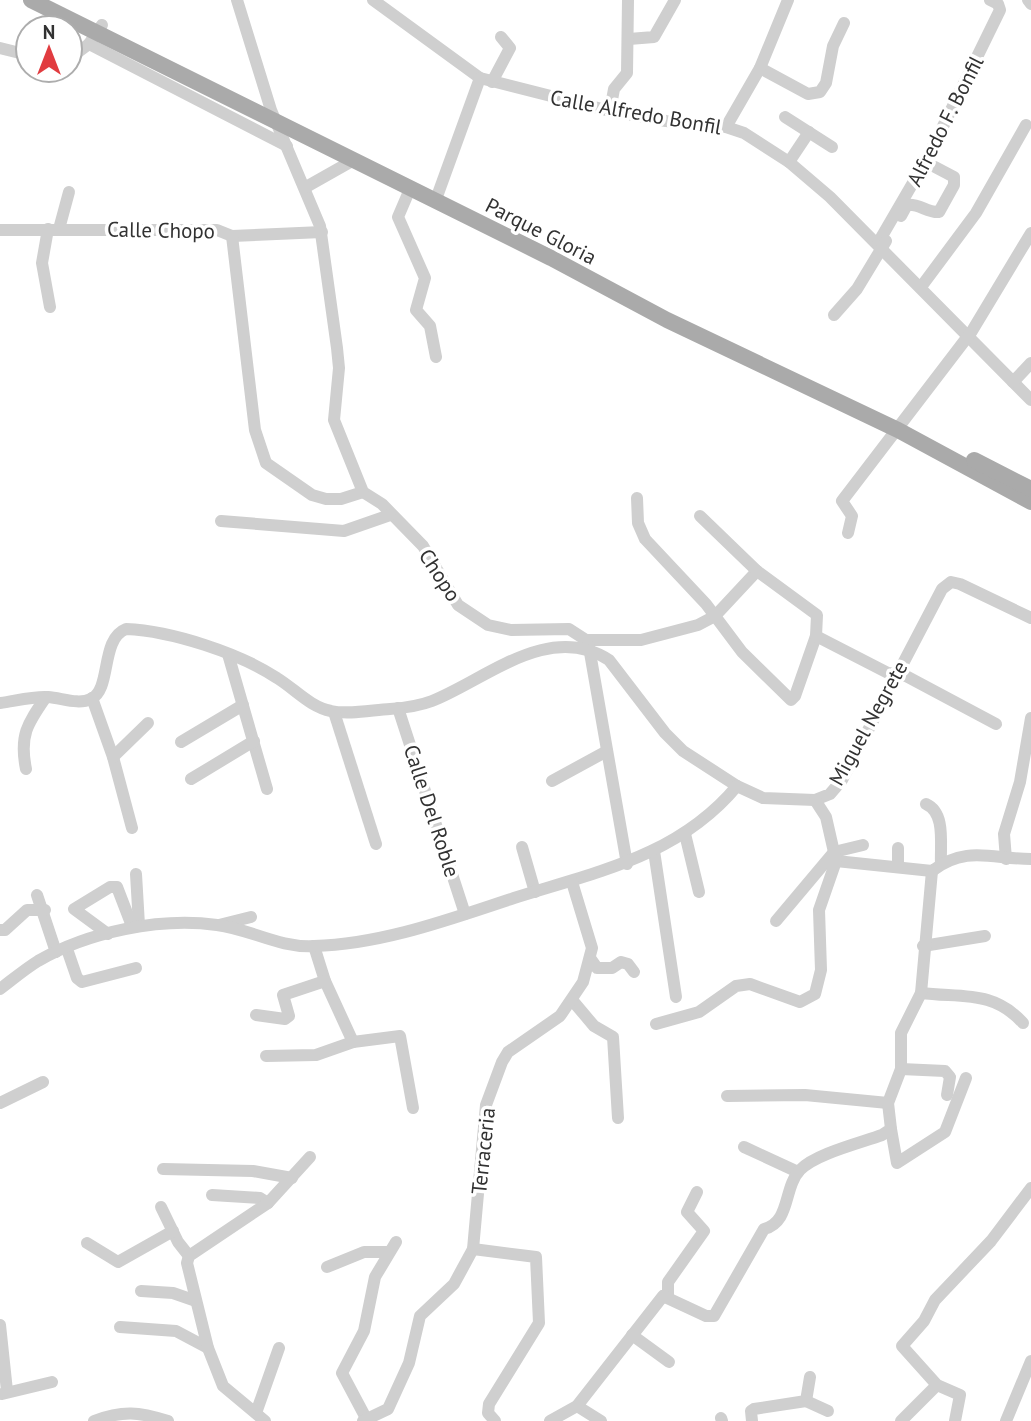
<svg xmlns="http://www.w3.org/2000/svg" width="1031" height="1421" font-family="'PT Sans',sans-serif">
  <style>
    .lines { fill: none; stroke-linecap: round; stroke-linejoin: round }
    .minor { stroke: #cfcfcf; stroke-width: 12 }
    .major { stroke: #aaa; stroke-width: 16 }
    .labels { text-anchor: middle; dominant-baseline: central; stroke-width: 7; stroke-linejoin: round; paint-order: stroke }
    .street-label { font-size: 21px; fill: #323232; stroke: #fff }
  </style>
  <rect width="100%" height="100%" fill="#fff"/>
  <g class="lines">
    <g class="minor">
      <path d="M 237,0 L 271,110 L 320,226 L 337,348 L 339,368 L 334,420 L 363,492 L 382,504 L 423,546 L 458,605 L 488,625 L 511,630 L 569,629 L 586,640 L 641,640 L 698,625 L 715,616 L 757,571"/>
      <path d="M 373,0 L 480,78 L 610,111 L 666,121 L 726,127 L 744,133 L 789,162 L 830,197 L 1031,400"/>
      <path d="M 1028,0 L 1031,4"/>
      <path d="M 629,39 L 654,37 L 675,0"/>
      <path d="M 89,44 L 287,146"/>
      <path d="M 0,48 L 28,55"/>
      <path d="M 70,58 L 89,44 L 102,25"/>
      <path d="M 760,68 L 808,94 L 820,92 L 826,83 L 833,46 L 844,23"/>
      <path d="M 492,82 L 510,48 L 501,37"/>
      <path d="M 610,111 L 614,89 L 627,73 L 628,0"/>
      <path d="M 785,117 L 832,147"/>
      <path d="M 726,127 L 760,68 L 788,0"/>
      <path d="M 789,162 L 809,132"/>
      <path d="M 306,187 L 352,161"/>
      <path d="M 410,189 L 398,217 L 425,278 L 416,310 L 430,326 L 436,357"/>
      <path d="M 435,202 L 480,78"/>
      <path d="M 901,216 L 907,205 C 919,203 927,213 939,212 L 954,185 L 954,177 L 935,167"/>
      <path d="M 48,229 L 42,263 L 50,307"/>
      <path d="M 59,229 L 69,192"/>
      <path d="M 0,230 L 217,230 L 232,236 L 322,232"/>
      <path d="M 232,236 L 255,430 L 266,463 L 312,495 L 326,499 L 341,499 L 363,492"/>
      <path d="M 878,243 L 928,157 L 1000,10 L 998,4 L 990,0"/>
      <path d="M 921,287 L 976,213 L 1026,125"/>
      <path d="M 834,315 L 857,289 L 886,241"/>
      <path d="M 1013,382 L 1031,363"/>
      <path d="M 637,498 L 638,523 L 645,539 L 706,604 L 742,652 L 791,700 L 795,696 L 816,636 L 817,615 L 757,571 L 700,516"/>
      <path d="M 221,521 L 344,531 L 390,515"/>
      <path d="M 848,533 L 852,516 L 842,501 L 972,331 L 1031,233"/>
      <path d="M 816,636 L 888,673 L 906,676 L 996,724"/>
      <path d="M 589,647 L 627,864"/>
      <path d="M 228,654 L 267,789"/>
      <path d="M 92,698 L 113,757 L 132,828"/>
      <path d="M 0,703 C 15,701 33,696 48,697 C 62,698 78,705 91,699 C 112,689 100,639 126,629 C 172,631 239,653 277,678 C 295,689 310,707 331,711 C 349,715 372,710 390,709 C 403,708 419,706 432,701 C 485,680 549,621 609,660 L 665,733 L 683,751 L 737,786 L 763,798 L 815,800 L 830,794 L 842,780 L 942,589 L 951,582 L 960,584 L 1031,618"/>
      <path d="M 398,708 L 465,914"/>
      <path d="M 334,712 L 376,844"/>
      <path d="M 181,742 L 243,705"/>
      <path d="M 113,757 L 148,723"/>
      <path d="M 26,769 C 19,735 28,723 46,697"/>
      <path d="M 191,779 L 254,741"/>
      <path d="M 552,781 L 607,751"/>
      <path d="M 926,804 C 946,813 940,844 941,864"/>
      <path d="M 685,834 L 699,892"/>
      <path d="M 522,847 L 535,892"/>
      <path d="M 898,848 L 898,867"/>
      <path d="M 654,851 L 676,997"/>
      <path d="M 1006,859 L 1004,834 L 1020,782 L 1031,718"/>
      <path d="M 836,861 L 932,871 C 966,845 992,859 1031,859"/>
      <path d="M 136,874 L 139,925"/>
      <path d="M 37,895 L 56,952"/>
      <path d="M 776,921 L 834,852 L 863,845"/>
      <path d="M 219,925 L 251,917"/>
      <path d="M 0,930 L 5,930 L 27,910 L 45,910"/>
      <path d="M 108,934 L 74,909 L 110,887 L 117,887 L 132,926"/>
      <path d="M 314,946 L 325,981 L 353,1042"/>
      <path d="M 923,946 L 985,936"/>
      <path d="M 67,949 L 77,978 L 82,982 L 136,968"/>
      <path d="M 590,958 L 597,968 L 612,968 L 621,962 L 628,964 L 634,972"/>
      <path d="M 0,989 C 12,980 25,969 38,961 C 88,932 160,917 217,925 C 250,929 279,948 314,946 C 383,944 450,919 514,898 C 596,872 679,856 737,786"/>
      <path d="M 921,993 C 962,998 993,990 1023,1023"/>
      <path d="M 572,1000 L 594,1026 L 613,1037 L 618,1118"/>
      <path d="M 256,1015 L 285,1019 L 289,1016 L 283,995 L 325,981"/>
      <path d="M 656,1024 L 699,1012 L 736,986 L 750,984 L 800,1002 L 815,994 L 821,970 L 819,910 L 836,861 L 826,817 L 815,800"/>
      <path d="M 266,1056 L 316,1055 L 353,1042 L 400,1036 L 413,1108"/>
      <path d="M 901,1069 L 945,1071 L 950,1077 L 947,1095"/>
      <path d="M 727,1096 L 805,1095 L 888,1103"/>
      <path d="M 0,1103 L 43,1082"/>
      <path d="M 891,1129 L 897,1163 L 945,1132 L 966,1078"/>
      <path d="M 744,1147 L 798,1172"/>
      <path d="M 163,1169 L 253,1171 L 292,1178"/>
      <path d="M 212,1195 L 260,1198 L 268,1203"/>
      <path d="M 161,1207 L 178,1242 L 189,1256"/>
      <path d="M 87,1243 L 118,1262 L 173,1231"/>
      <path d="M 473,1249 L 536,1257 L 539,1323 L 489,1404 L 488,1413 L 495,1421"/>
      <path d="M 327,1267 L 364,1252 L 387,1252"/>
      <path d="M 141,1291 L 173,1293 L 196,1301"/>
      <path d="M 668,1296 L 668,1282 L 704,1231 L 687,1212 L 697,1192"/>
      <path d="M 0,1325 L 7,1391"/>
      <path d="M 120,1327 L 176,1331 L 208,1348"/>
      <path d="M 632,1335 L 669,1362"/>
      <path d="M 2,1394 L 52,1382"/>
      <path d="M 806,1401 L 828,1411"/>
      <path d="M 577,1406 L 601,1421"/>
      <path d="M 256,1413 L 279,1348"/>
      <path d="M 721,1418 L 722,1421"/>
      <path d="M 367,1420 L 342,1373 L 364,1331 L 375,1277 L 396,1242"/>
      <path d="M 94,1421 C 123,1410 139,1412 168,1421"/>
      <path d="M 265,1421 L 223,1386 L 208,1348 L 187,1263 L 189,1256 L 268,1203 L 310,1157"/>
      <path d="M 363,1421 L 388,1409 L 409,1363 L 420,1316 L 454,1284 L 473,1249 L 486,1105 L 502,1062 L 508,1052 L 560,1016 L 583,982 L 592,948 L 572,882"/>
      <path d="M 550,1421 L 577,1406 L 663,1296 L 706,1316 L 714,1316 L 764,1229 C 791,1222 783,1188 800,1170 C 815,1154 860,1143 882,1135 L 891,1129 L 888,1103 L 901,1069 L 901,1033 L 921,993 L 932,871"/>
      <path d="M 752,1421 L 751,1411 L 754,1409 L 806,1401 L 810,1377"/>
      <path d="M 901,1421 L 937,1385"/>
      <path d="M 955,1421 L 960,1395 L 937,1385 L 902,1346 L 924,1321 L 935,1300 L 991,1241 L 1031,1188"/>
      <path d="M 1006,1421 L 1031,1361"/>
    </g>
    <g class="major">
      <path d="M 31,0 L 551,258 L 667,320 L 898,430 L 1031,502"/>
      <path d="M 974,460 L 1031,489"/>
    </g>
  </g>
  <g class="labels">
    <g class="street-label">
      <text transform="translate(636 112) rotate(10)">Calle Alfredo Bonfil</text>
      <text transform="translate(945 121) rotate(-63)">Alfredo F. Bonfil</text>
      <text transform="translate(161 230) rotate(1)">Calle Chopo</text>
      <text transform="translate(541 231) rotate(27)">Parque Gloria</text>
      <text transform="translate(440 575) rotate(57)">Chopo</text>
      <text transform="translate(868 723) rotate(-61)">Miguel Negrete</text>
      <text transform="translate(432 811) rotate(72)">Calle Del Roble</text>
      <text transform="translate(483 1151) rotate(-84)">Terraceria</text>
    </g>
  </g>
  <g transform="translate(49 49)"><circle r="33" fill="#ffffff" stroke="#adadad" stroke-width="2"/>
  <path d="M0-5L12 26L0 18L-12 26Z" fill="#e13c40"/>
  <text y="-10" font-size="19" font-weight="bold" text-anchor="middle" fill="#323232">N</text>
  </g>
</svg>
